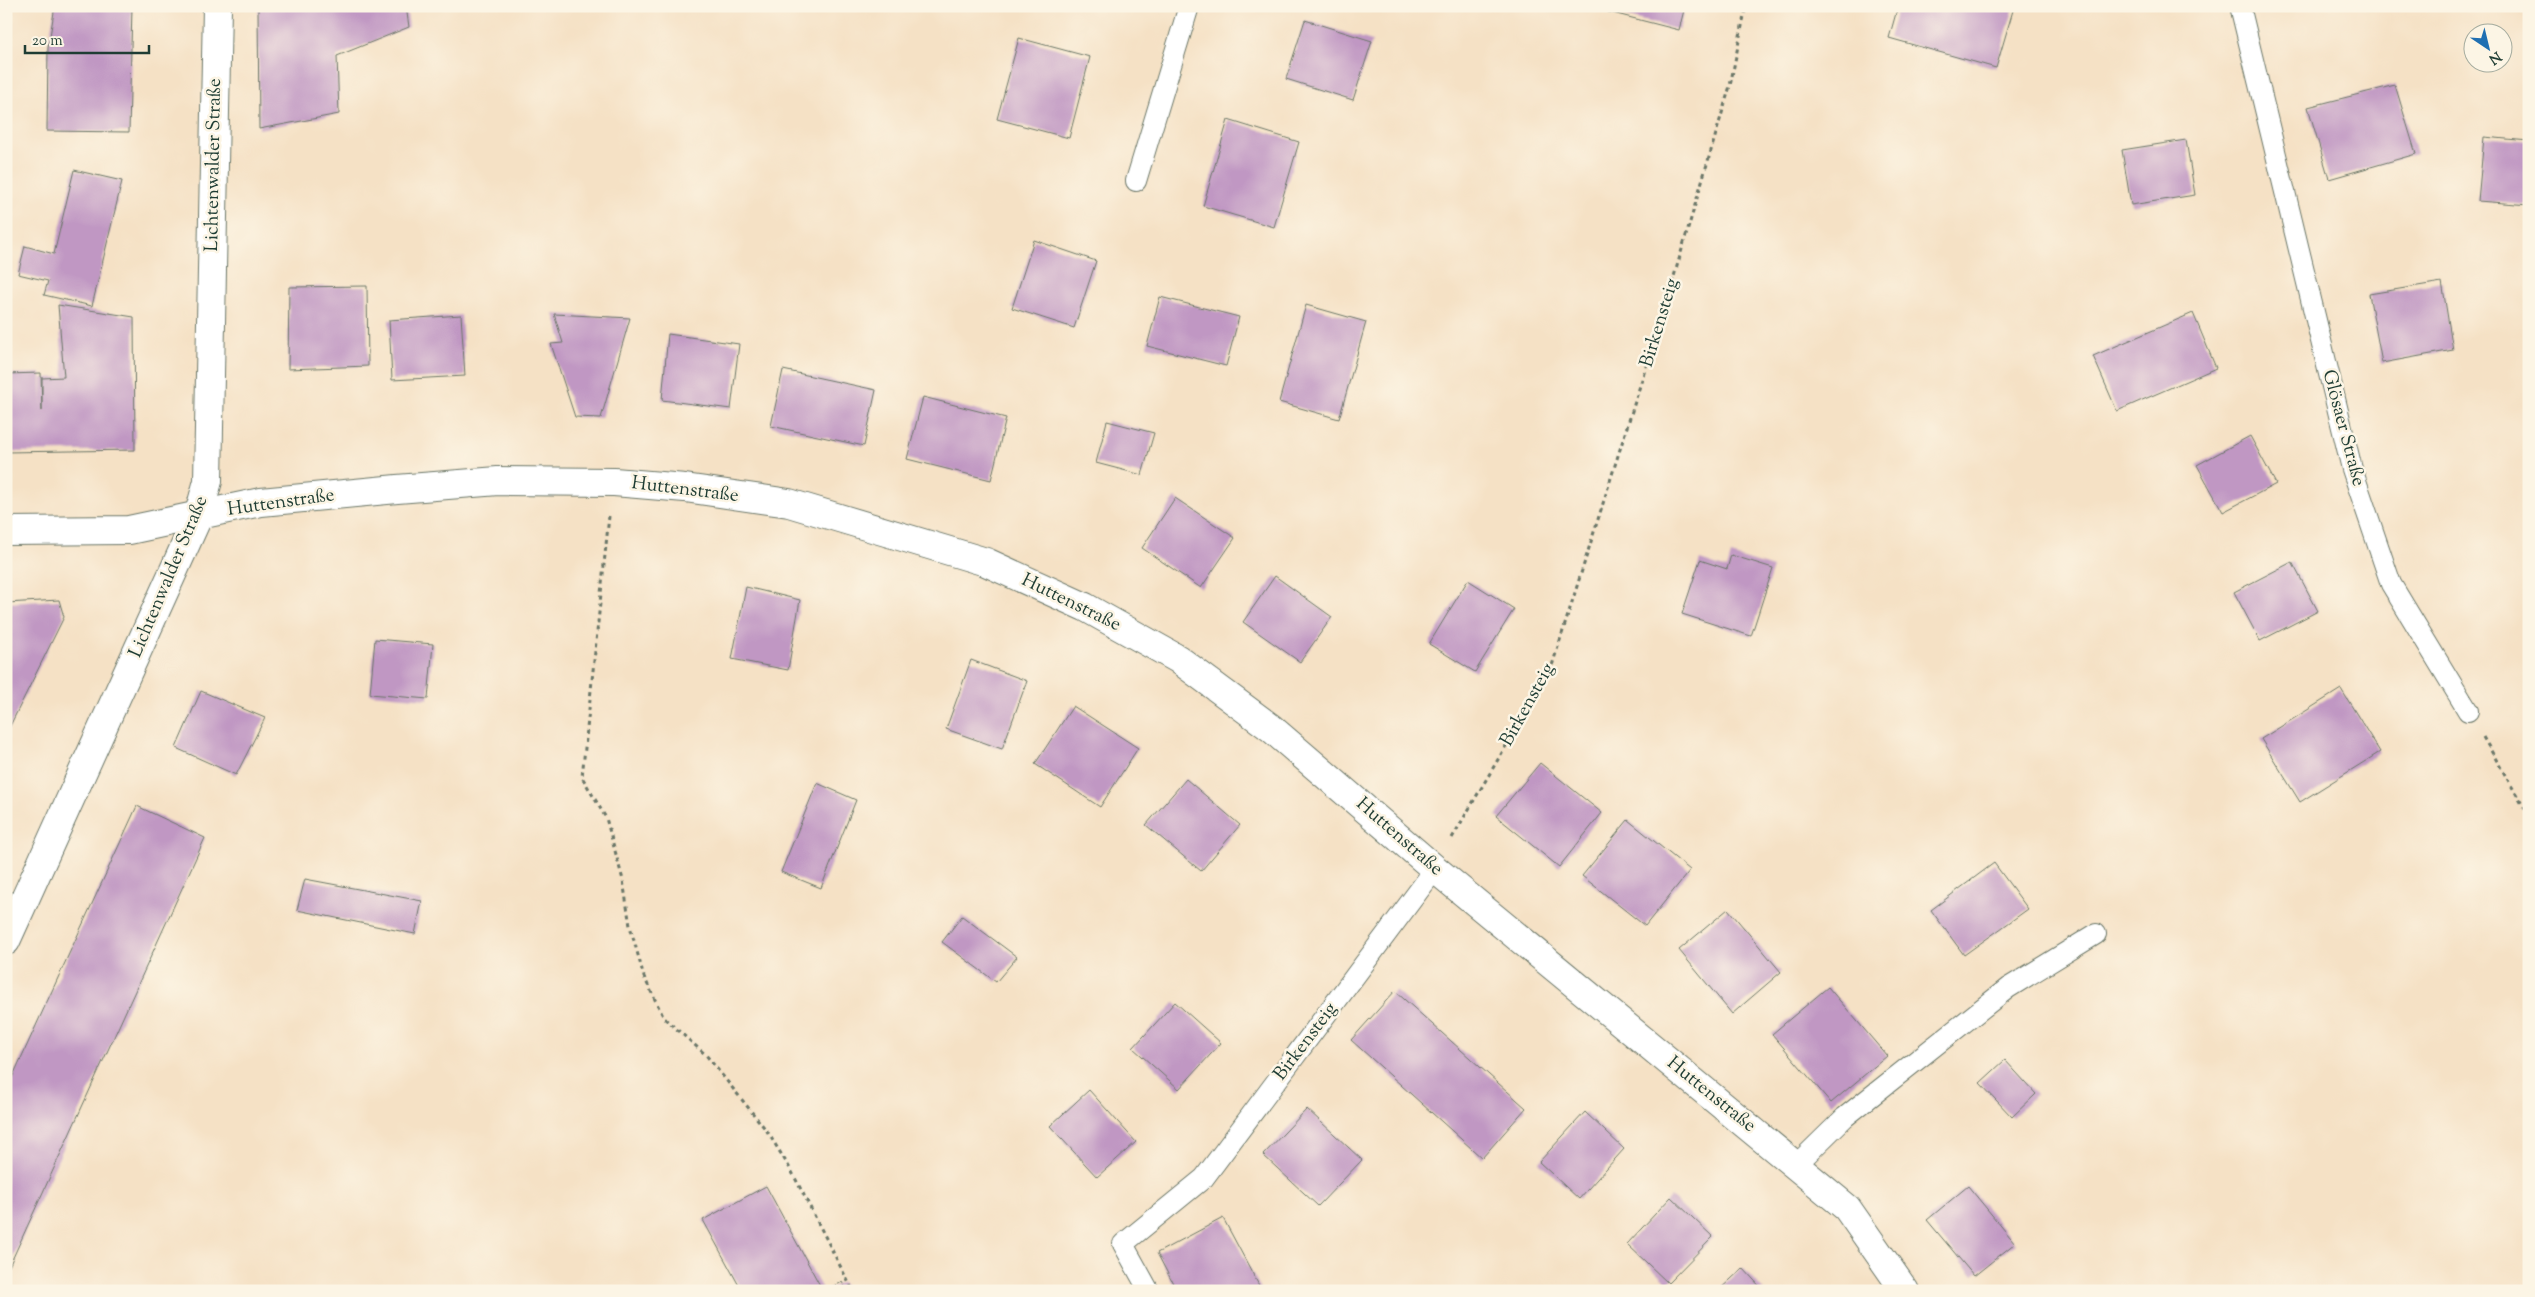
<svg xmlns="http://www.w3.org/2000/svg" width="2535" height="1297" font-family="'Sorts Mill Goudy',serif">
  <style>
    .building { fill: #c097c3 }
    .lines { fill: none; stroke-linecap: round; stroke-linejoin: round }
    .lane-casing { stroke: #6a7667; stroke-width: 22 }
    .street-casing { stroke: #6a7667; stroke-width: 30 }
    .path { stroke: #6a7667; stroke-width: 3; stroke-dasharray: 4 4; stroke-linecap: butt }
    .lane { stroke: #fff; stroke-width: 20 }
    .street { stroke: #fff; stroke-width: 28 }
    .labels { text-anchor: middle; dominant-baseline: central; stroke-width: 5; stroke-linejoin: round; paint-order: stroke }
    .street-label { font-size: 19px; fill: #1f3d34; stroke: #fcf5e5 }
  </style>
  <rect width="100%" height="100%" fill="#fcf5e5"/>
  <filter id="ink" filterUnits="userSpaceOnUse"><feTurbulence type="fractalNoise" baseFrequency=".02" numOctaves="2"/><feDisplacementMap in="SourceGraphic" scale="10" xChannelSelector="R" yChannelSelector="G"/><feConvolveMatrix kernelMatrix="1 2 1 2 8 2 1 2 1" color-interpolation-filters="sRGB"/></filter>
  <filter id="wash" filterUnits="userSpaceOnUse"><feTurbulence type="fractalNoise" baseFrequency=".0096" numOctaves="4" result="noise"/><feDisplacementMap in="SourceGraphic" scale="20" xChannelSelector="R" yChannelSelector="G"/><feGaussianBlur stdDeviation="1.12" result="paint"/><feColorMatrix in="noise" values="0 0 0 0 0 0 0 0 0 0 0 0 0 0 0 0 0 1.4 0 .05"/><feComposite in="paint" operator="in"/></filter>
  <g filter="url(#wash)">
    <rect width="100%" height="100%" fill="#f5e1c5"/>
    <g id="blocks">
      <g class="building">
        <path d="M 55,6 L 132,6 L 129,132 L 47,131 L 48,48 Z"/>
        <path d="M 258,6 L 406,6 L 409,27 L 337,56 L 339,114 L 259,129 Z"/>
        <path d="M 1597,6 L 1685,6 L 1679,30 L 1597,9 Z"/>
        <path d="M 1898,6 L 2014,7 L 1996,68 L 1889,38 Z"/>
        <path d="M 1305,20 L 1372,41 L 1353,100 L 1286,79 Z"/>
        <path d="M 1019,38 L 1090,57 L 1069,138 L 997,119 Z"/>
        <path d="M 2395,85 L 2416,154 L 2329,179 L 2308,107 Z"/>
        <path d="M 1228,120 L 1299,142 L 1274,227 L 1203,206 Z"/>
        <path d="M 2484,137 L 2529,141 L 2529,205 L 2478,201 Z"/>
        <path d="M 2186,140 L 2195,195 L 2131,205 L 2122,150 Z"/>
        <path d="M 74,170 L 122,181 L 92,306 L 44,295 L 48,281 L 18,274 L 25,246 L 54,254 Z"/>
        <path d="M 1034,240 L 1096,261 L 1074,328 L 1012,308 Z"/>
        <path d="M 2442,282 L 2453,350 L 2382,363 L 2369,294 Z"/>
        <path d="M 367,286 L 368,366 L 288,369 L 289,287 Z"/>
        <path d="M 1160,297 L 1239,317 L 1226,366 L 1147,346 Z"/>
        <path d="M 58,305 L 134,317 L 135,450 L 6,452 L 6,374 L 41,373 L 42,411 L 42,378 L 64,377 Z"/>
        <path d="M 1306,305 L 1366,322 L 1339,419 L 1279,402 Z"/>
        <path d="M 2193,313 L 2216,368 L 2117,411 L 2093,356 Z"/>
        <path d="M 554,314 L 630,318 L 601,418 L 575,417 L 551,344 L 563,343 Z"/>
        <path d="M 461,315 L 465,376 L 392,380 L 389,320 Z"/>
        <path d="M 668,334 L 739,344 L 731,409 L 662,400 Z"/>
        <path d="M 783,370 L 876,390 L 864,446 L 771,426 Z"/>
        <path d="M 923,397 L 1006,418 L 991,480 L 907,459 Z"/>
        <path d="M 1107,421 L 1154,433 L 1142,475 L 1096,463 Z"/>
        <path d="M 2250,436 L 2276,484 L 2223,512 L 2197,465 Z"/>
        <path d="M 1175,498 L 1235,538 L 1201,588 L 1142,548 Z"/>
        <path d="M 1731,555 L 1773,568 L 1751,636 L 1682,614 L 1700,560 L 1727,569 Z"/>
        <path d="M 2292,562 L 2318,611 L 2260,641 L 2234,592 Z"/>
        <path d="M 1275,576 L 1332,617 L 1300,662 L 1243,622 Z"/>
        <path d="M 1468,580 L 1514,609 L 1475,672 L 1429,644 Z"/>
        <path d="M 746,587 L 800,600 L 788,670 L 732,659 Z"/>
        <path d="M 59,600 L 64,617 L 6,734 L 6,603 Z"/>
        <path d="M 375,639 L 433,644 L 428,699 L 370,694 Z"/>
        <path d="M 971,660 L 1027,681 L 1002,749 L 946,729 Z"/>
        <path d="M 2341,689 L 2380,752 L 2300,802 L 2261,739 Z"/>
        <path d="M 201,691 L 265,718 L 236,775 L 176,748 Z"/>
        <path d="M 1073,706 L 1138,748 L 1100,807 L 1035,764 Z"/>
        <path d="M 1540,763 L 1602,813 L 1559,867 L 1496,816 Z"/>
        <path d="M 1186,779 L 1240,825 L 1201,871 L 1146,825 Z"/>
        <path d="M 817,783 L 856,800 L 821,888 L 781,872 Z"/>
        <path d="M 137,806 L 205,838 L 6,1273 L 6,1091 Z"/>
        <path d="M 1628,820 L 1690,870 L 1645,926 L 1582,876 Z"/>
        <path d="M 1994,863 L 2028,909 L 1964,955 L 1931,910 Z"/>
        <path d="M 305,879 L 422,901 L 415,934 L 297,910 Z"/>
        <path d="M 1728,909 L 1781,972 L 1732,1014 L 1679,950 Z"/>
        <path d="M 962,916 L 1017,957 L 996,982 L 942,942 Z"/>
        <path d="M 1828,987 L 1887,1056 L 1831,1103 L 1772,1034 Z"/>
        <path d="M 1395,991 L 1526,1108 L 1482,1158 L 1351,1040 Z"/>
        <path d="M 1175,1002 L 1221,1043 L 1179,1089 L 1133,1048 Z"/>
        <path d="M 2005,1060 L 2036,1094 L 2012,1117 L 1980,1083 Z"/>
        <path d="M 1089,1090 L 1136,1142 L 1097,1177 L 1050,1126 Z"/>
        <path d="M 1307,1109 L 1362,1160 L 1318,1206 L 1263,1155 Z"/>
        <path d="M 1585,1112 L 1624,1149 L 1579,1199 L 1539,1162 Z"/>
        <path d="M 766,1186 L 823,1291 L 742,1291 L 703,1220 Z"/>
        <path d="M 1968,1186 L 2015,1243 L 1974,1276 L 1927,1220 Z"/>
        <path d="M 1671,1197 L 1713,1237 L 1668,1283 L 1627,1244 Z"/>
        <path d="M 1223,1218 L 1262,1291 L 1177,1291 L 1157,1253 Z"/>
        <path d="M 1743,1268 L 1764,1291 L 1718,1291 Z"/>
        <path d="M 842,1282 L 847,1291 L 826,1291 Z"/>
      </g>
    </g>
  </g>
  <g filter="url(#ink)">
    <use href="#blocks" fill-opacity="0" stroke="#6a7667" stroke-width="1"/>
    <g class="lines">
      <g class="lane-casing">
        <g id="lane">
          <path d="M 2240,6 L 2352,469 L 2391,584 L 2468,711"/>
          <path d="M 1136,181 L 1189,6"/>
          <path d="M 1796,1165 L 1845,1117 L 2008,988 L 2096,934"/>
          <path d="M 1149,1291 L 1123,1244 L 1204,1178 L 1435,869"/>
        </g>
      </g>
      <g class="street-casing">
        <g id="street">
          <path d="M 6,531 L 129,530 L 261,502 L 397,489 L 498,481 L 614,482 L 685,488 L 789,503 L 986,562 L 1085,607 L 1178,659 L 1271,728 L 1435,869 L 1847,1208 L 1905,1291"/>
          <path d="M 6,941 L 198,517 L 208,481 L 217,6"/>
        </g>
      </g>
      <g class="path">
        <path d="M 609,516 L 582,777 L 606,818 L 623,880 L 630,926 L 644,977 L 664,1018 L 706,1055 L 767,1131 L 791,1170 L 853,1291"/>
        <path d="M 2483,737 L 2529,816"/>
        <path d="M 1452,838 L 1551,669 L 1670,290 L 1730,86 L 1746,6"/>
      </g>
      <use href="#lane" class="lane"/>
      <use href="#street" class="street"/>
    </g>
  </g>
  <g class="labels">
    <g class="street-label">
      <text transform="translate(214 165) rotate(-89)">Lichtenwalder Straße</text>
      <text transform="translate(1660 323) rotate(-73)">Birkensteig</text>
      <text transform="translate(2343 428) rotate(75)">Glösaer Straße</text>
      <text transform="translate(685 490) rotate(7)">Huttenstraße</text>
      <text transform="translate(281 503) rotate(-8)">Huttenstraße</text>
      <text transform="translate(169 577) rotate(-67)">Lichtenwalder Straße</text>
      <text transform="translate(1071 603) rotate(26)">Huttenstraße</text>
      <text transform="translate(1528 705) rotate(-61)">Birkensteig</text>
      <text transform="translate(1399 837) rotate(41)">Huttenstraße</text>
      <text transform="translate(1306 1042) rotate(-53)">Birkensteig</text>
      <text transform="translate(1711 1095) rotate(39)">Huttenstraße</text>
    </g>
  </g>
  <rect width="2535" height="1297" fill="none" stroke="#fcf5e5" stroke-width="25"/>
  <g transform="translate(2488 48) rotate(145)"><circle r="24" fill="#fcf5e5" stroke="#a4ab9e"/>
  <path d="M0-4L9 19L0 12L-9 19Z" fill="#1f6fb2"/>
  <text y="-8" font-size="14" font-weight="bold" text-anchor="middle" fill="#1f3d34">N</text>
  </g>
  <path d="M25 45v8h124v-8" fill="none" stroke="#1f3d34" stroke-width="2.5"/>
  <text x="32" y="45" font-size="15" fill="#1f3d34" stroke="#fcf5e5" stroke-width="4" paint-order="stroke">20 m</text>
</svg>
